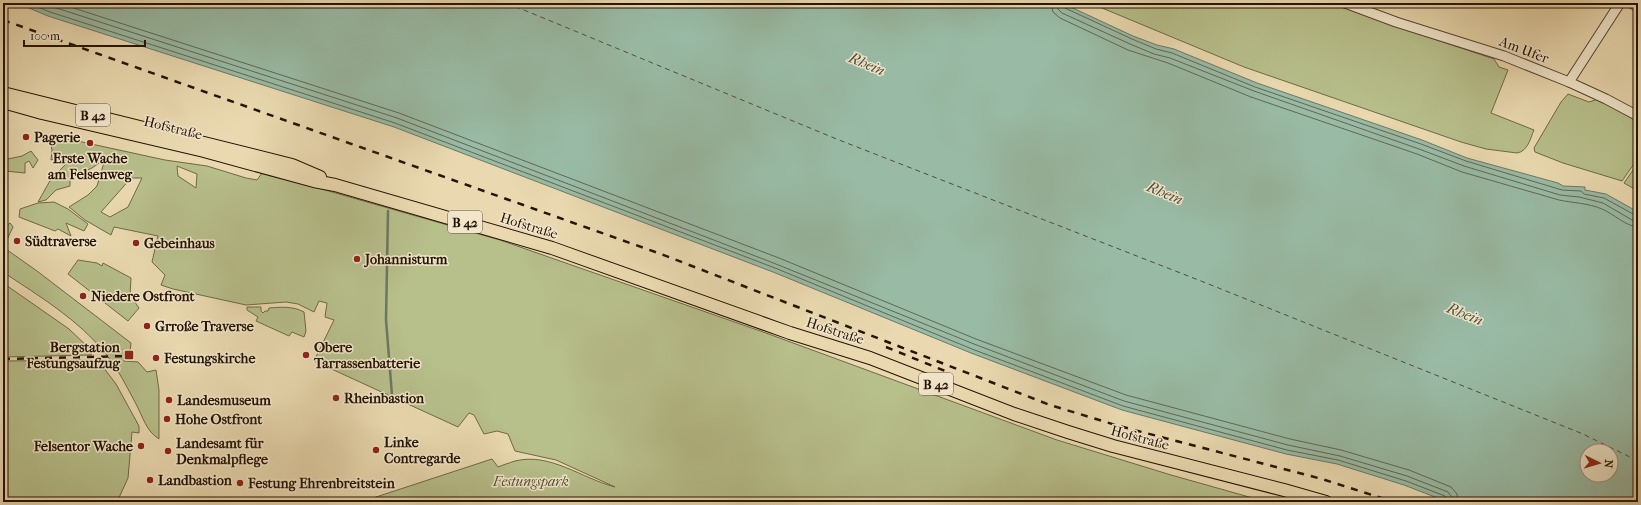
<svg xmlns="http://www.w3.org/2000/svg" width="1641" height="505" font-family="'IM FELL French Canon',serif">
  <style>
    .green { fill: #b7bf8b; stroke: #6e6946; fill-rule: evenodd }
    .water { fill: #99bba6; stroke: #6b7864; fill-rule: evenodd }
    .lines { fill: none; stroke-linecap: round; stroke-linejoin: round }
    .shore { stroke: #5f6753; stroke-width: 1 }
    .stream { stroke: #6b7864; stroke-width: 2.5 }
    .ferry { stroke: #4e4e3a; stroke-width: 1; stroke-dasharray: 5 4; stroke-linecap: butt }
    .minor-casing { stroke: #56442c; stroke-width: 11 }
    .major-casing { stroke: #251300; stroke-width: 14 }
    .minor { stroke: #f1e6cc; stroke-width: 9 }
    .major { stroke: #ead9b0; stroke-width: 12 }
    .rail { stroke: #251300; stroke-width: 2.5; stroke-dasharray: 7 7; stroke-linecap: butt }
    .poi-dot { fill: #8f2418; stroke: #f1e6cc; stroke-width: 1.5 }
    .labels { text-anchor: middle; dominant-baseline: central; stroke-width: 3; stroke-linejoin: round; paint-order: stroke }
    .shield { fill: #f1e6cc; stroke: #62523d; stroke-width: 1 }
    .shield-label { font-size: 13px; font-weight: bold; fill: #251300 }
    .street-label { font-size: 14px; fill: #251300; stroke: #f1e6cc }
    .poi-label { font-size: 14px; font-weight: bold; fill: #251300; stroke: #f1e6cc; text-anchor: start }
    .park-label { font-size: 14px; font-style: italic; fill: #584f31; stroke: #f1e6cc }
    .water-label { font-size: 15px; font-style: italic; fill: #4e4e3a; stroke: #f1e6cc }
  </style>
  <rect width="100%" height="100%" fill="#ead9b0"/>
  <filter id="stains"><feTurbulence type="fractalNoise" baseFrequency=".005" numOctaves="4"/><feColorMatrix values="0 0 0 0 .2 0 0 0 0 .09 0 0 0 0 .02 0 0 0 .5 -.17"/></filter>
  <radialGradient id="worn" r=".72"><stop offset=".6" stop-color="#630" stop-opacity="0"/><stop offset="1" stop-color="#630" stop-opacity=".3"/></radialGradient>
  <g class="green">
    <path d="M 1090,3 L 1333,3 L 1401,28 L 1494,59 L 1499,67 L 1508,70 L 1491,113 L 1534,130 C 1530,139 1528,151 1517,153 L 1486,149 L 1461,142 L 1244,67 Z"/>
    <path d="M 1568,94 L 1589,102 L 1598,99 L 1638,122 L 1638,158 L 1622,181 L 1563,163 L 1535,152 L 1534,148 L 1561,102 Z"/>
    <path d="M 57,139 L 73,140 L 165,160 L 207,166 L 246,178 L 257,180 L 262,173 L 269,174 L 500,240 L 766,333 L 1057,440 L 1171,475 L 1267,502 L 377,502 L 373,498 L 492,459 L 498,467 C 503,465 509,463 515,461 C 550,452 583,479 615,487 L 556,460 L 515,451 L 508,434 L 497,431 L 484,434 L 474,415 L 469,413 L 458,427 L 314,361 L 334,320 L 325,317 L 327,303 L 319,301 L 314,312 L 298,304 L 286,302 L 246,305 L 173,289 L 161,285 L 165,275 L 152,262 L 158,236 L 114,227 L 111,235 L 85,220 L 69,207 L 88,195 L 97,186 L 105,159 L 92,168 L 70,179 L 70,186 L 56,190 L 46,200 L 38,202 L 51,179 L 68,162 L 61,157 L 51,160 L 52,150 L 50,141 ZM 177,166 L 197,174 L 196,188 L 178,176 ZM 131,178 L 142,178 L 128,207 L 110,217 L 101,212 Z"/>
    <path d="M 31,151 L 38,160 L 33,168 L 29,161 L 25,163 L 25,173 L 5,171 L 5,202 L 3,204 L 3,160 L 22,156 Z"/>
    <path d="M 1638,163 L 1638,191 L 1624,183 Z"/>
    <path d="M 54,202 L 68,209 L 88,224 L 84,231 L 66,223 L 71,236 L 58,229 L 55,231 L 19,217 L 20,209 L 38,203 Z"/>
    <path d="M 10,223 L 13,227 L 4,246 C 1,238 2,228 10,223 Z"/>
    <path d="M 3,247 L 37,271 L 131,343 L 130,352 L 124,352 L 124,361 L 138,362 L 147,372 L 156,370 L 159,390 L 159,439 C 146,431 143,417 136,404 C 127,387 118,369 106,354 C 79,320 39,296 3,272 Z"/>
    <path d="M 78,260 L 97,263 L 102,266 L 103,263 L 131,278 L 130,295 L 139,308 L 128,321 L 68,274 Z"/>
    <path d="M 3,283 L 69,329 L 92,351 L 91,355 L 3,357 Z"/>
    <path d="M 247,307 L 261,307 L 261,311 L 263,313 L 265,311 L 268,311 L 269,308 C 281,307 293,306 304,312 L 306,331 L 304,337 L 292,332 L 289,336 L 256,321 L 258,317 L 247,310 Z"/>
    <path d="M 91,360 L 100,363 L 116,384 L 139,426 L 139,433 L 132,432 L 128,478 L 117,502 L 3,502 L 3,361 Z"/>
  </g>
  <path class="water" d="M 17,3 L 1062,3 L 1133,36 L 1157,45 L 1174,49 L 1257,83 L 1422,140 L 1467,158 L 1558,183 L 1563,186 L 1585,187 L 1585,190 L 1606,194 L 1638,212 L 1638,502 L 1448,502 L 1404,485 L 1337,464 L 1286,454 L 1122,410 L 971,353 L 773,272 L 394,127 L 48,16 ZM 1587,451 L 1611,451 L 1611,475 L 1587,475 Z"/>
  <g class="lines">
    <g class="shore">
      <path d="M 28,3 L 50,12 L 395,123 L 775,268 L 972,349 L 1123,406 L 1287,450 L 1338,460 L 1406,481 L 1445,496 L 1447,502"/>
      <path d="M 41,3 L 397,118 L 776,264 L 974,344 L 1124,401 L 1288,445 L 1340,456 L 1407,476 L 1448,492 L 1452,497 L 1452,502"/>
      <path d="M 58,3 L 399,113 L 779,258 L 976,339 L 1126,395 L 1290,439 L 1341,450 L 1409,470 L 1451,487 L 1457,494 L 1458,502"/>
      <path d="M 1051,3 L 1053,12 L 1060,18 L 1128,50 L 1168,63 L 1251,97 L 1417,154 L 1462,172 L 1559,200 C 1573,203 1588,203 1602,209 C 1614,214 1625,226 1638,227"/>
      <path d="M 1057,3 L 1058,9 L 1062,13 L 1130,44 L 1154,54 L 1170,58 L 1254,91 L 1419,149 L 1464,166 L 1560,195 L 1579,197 L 1603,203 L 1632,220 L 1638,221"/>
      <path d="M 1062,3 L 1065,8 L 1132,39 L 1156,49 L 1172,53 L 1255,87 L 1421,144 L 1466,161 L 1562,190 L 1581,191 L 1584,194 L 1604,198 L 1633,214 L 1638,216"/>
    </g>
    <path class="stream" d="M 388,211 L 386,320 L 392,395"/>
    <path class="ferry" d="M 507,3 L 839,140 L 1201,281 L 1583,434 L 1638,461"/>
    <g class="minor-casing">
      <g id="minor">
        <path d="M 1345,3 L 1396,22 L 1504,56 L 1569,82 L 1606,99 L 1638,116"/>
        <path d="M 1631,3 L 1638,7"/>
        <path d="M 1569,82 L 1620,3"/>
      </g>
    </g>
    <g class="major-casing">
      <g id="major">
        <path d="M 3,93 L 292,165 L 320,177"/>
        <path d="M 3,102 L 42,113 L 204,151 L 314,181 L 335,185 L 552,248 L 790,333 L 870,358 L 1014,414 L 1068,432 L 1113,446 L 1284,490 L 1326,502"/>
      </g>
    </g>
    <use href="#minor" class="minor"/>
    <use href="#major" class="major"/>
    <g class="rail">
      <path d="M 3,20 L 661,254 L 1050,405 L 1119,426 L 1322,479 L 1394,502"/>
      <path d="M 886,347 L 950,373"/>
      <path d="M 3,359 L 129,356"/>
    </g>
  </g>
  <g class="poi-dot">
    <circle cx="26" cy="137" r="4"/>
    <circle cx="90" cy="143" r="4"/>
    <circle cx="17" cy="241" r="4"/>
    <circle cx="136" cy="243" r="4"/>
    <circle cx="357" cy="259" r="4"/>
    <circle cx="83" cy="296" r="4"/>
    <circle cx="147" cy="326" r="4"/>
    <rect x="124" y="350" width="10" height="10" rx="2"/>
    <circle cx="306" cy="355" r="4"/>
    <circle cx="156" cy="358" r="4"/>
    <circle cx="336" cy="398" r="4"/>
    <circle cx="169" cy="400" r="4"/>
    <circle cx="167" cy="419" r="4"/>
    <circle cx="141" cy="446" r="4"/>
    <circle cx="376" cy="450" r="4"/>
    <circle cx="168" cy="451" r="4"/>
    <circle cx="150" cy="480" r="4"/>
    <circle cx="240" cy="483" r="4"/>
  </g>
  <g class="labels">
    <g class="shield">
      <rect x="76" y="104" width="34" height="22" rx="3"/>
      <rect x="448" y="211" width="34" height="22" rx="3"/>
      <rect x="919" y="373" width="34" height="22" rx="3"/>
    </g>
    <g class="shield-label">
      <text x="93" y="115">B 42</text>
      <text x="465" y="222">B 42</text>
      <text x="936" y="384">B 42</text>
    </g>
    <g class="street-label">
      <text transform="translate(1524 50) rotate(21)">Am Ufer</text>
      <text transform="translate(173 128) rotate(14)">Hofstraße</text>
      <text transform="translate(529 226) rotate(17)">Hofstraße</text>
      <text transform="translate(835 331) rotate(18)">Hofstraße</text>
      <text transform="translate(1140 438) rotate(15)">Hofstraße</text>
    </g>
    <g class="poi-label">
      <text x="34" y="137">Pagerie</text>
      <text x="90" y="158" text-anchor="middle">Erste Wache<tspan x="90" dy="16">am Felsenweg</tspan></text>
      <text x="25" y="241">Südtraverse</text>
      <text x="144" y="243">Gebeinhaus</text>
      <text x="365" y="259">Johannisturm</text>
      <text x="91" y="296">Niedere Ostfront</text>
      <text x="155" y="326">Grroße Traverse</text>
      <text x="120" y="347" text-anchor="end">Bergstation<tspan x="120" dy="16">Festungsaufzug</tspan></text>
      <text x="314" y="347">Obere<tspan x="314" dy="16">Tarrassenbatterie</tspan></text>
      <text x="164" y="358">Festungskirche</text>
      <text x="344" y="398">Rheinbastion</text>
      <text x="177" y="400">Landesmuseum</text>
      <text x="175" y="419">Hohe Ostfront</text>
      <text x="384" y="442">Linke<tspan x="384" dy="16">Contregarde</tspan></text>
      <text x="176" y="443">Landesamt für<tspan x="176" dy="16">Denkmalpflege</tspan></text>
      <text x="133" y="446" text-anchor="end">Felsentor Wache</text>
      <text x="158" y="480">Landbastion</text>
      <text x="248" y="483">Festung Ehrenbreitstein</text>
    </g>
    <g class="park-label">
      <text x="531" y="481">Festungspark</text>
    </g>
    <g class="water-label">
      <text transform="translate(867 64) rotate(23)">Rhein</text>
      <text transform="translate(1165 193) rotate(23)">Rhein</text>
      <text transform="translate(1465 314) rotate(22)">Rhein</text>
    </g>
  </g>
  <rect width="1641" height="505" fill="none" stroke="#ead9b0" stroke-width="16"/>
  <rect x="4" y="4" width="1633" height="497" fill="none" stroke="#251300" stroke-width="2"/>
  <rect x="8" y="8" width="1625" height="489" fill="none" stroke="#251300"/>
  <g transform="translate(1599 463) rotate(95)"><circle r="19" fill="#f1e6cc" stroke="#9f927a"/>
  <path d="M0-3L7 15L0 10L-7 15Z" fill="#8f2418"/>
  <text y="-6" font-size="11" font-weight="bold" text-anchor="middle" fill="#251300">N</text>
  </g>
  <path d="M24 40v6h121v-6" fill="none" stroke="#251300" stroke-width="2"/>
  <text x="30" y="40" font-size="12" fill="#251300" stroke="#f1e6cc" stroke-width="3" paint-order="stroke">100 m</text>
  <rect width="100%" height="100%" filter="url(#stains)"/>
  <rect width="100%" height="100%" fill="url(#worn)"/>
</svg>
